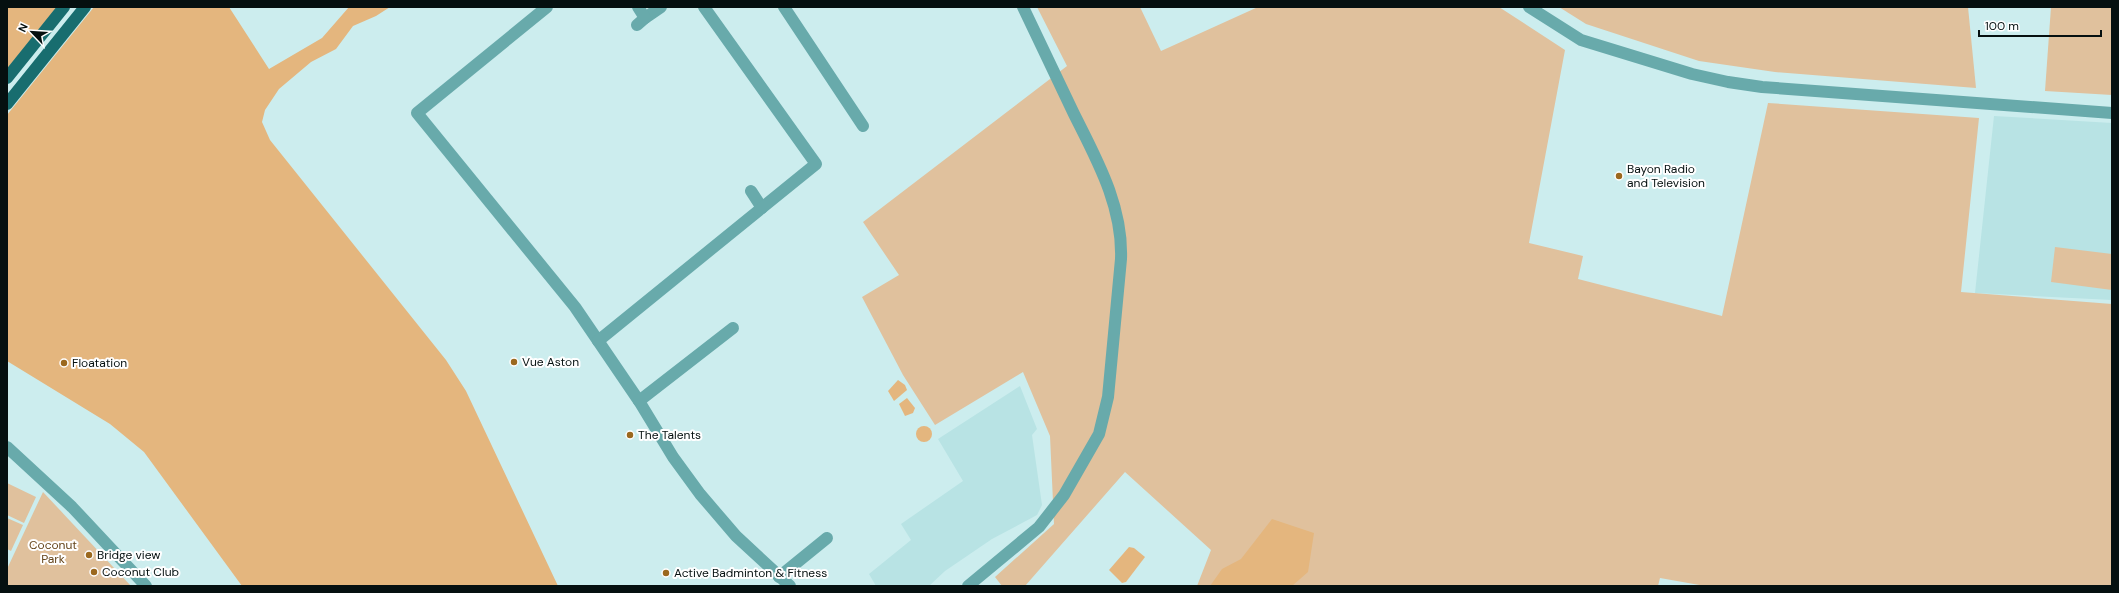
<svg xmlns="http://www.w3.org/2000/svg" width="2119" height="593" font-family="'DM Sans',sans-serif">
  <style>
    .built { fill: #b8e3e4 }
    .green { fill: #e0c19d }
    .water { fill: #e4b67e }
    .pier { fill: #ccedee }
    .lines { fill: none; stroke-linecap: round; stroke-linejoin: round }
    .minor { stroke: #68aaab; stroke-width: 12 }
    .major { stroke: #186d6f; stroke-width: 12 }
    .poi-dot { fill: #9b681e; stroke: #fff; stroke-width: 1.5 }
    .labels { text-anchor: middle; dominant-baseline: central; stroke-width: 4; stroke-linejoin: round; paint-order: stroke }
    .poi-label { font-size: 12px; fill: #051010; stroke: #fff; text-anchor: start }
    .park-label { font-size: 12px; fill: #64441a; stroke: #fff }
  </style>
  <rect width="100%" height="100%" fill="#ccedee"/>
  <g class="built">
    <path d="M 1994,116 L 2112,123 L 2112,300 L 1975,293 Z"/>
    <path d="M 1020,386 L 1037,429 L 1032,435 L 1042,505 L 1037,515 L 992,539 L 945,571 L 929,586 L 876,586 L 869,574 L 911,540 L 901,524 L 963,481 L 938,439 Z"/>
  </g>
  <g class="green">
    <path d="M 1037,7 L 1140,7 L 1161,51 L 1258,7 L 1499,7 L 1565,50 L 1529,243 L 1583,256 L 1578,279 L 1722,316 L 1768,103 L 1979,118 L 1961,292 L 2112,304 L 2112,586 L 1705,586 L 1660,578 L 1658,586 L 1197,586 L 1211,550 L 1125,472 L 1025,586 L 1002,586 L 995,577 L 1054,524 L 1050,436 L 1023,372 L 935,425 L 903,375 L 862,297 L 899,275 L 863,222 L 1067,66 Z"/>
    <path d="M 1559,7 L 1968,7 L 1976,88 L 1775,72 L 1699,61 L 1586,24 Z"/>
    <path d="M 2051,7 L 2112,7 L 2112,95 L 2045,91 Z"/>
    <path d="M 2055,247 L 2112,254 L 2112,290 L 2051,282 Z"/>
    <path d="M 7,483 L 36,497 L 24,523 L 7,515 Z"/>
    <path d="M 43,492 L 131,586 L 7,586 L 7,569 Z"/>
    <path d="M 7,518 L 23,525 L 11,551 L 7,549 Z"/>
  </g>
  <g class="water">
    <path d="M 7,7 L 229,7 L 269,69 L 322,38 L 349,7 L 390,7 L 376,16 L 353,26 L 336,49 L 311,62 L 279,89 L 265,110 L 262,122 L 270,140 L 446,360 L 466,391 L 558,586 L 242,586 L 144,452 L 110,424 L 7,361 Z"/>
    <path d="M 898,380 L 905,385 L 907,390 L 894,401 L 888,391 Z"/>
    <path d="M 907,398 L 915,408 L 913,413 L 905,416 L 899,404 Z"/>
    <circle cx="924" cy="434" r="8"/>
    <path d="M 1272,519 L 1314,533 L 1308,572 L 1292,586 L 1210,586 L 1222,569 L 1241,559 Z"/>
    <path d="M 1129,547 L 1134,548 L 1145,557 L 1126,582 L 1122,583 L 1109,570 Z"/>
  </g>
  <path class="pier" d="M 57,7 L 94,7 L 7,115 L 7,69 Z"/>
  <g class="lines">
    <g class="minor">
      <path d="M 547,7 L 417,113 L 575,307 L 639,401 L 673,457 L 700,494 L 736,536 L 790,586"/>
      <path d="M 784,7 L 863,126"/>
      <path d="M 1529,7 L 1581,40 L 1692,74 L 1728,82 L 1762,87 L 2112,113"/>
      <path d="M 645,18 L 661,7"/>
      <path d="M 637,25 L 645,18 L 638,7"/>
      <path d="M 751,191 L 762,208"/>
      <path d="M 598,341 L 816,164 L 704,7"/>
      <path d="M 639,401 L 733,328"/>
      <path d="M 7,447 L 72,507 L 146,586"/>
      <path d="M 779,577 L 827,538"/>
      <path d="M 968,586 L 1039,527 L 1064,495 L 1099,434 L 1108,397 L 1121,259 C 1123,206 1097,160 1074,114 C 1057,78 1040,43 1023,7"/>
    </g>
    <g class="major">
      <path d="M 7,78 L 64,7"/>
      <path d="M 7,104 L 85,7"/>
    </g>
  </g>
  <g class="poi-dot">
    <circle cx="1619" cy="176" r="4"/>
    <circle cx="514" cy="362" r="4"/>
    <circle cx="64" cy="363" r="4"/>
    <circle cx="630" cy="435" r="4"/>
    <circle cx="89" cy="555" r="4"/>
    <circle cx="94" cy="572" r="4"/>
    <circle cx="666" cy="573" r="4"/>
  </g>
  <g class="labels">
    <g class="poi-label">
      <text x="1627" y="169">Bayon Radio<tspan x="1627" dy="14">and Television</tspan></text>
      <text x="522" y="362">Vue Aston</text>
      <text x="72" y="363">Floatation</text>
      <text x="638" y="435">The Talents</text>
      <text x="97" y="555">Bridge view</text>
      <text x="102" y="572">Coconut Club</text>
      <text x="674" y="573">Active Badminton &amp; Fitness</text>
    </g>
    <g class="park-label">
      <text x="53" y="545">Coconut<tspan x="53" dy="14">Park</tspan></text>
    </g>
  </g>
  <rect width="2119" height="593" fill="none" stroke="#051010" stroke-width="16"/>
  <g transform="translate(32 32) rotate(295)" stroke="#ffffff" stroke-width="3" paint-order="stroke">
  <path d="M0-3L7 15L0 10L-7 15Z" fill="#051010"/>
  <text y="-6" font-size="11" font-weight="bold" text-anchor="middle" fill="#051010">N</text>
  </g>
  <path d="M1979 30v6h122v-6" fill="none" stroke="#051010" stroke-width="2"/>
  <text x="1985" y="30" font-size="12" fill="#051010" stroke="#ffffff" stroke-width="3" paint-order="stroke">100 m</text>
</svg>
